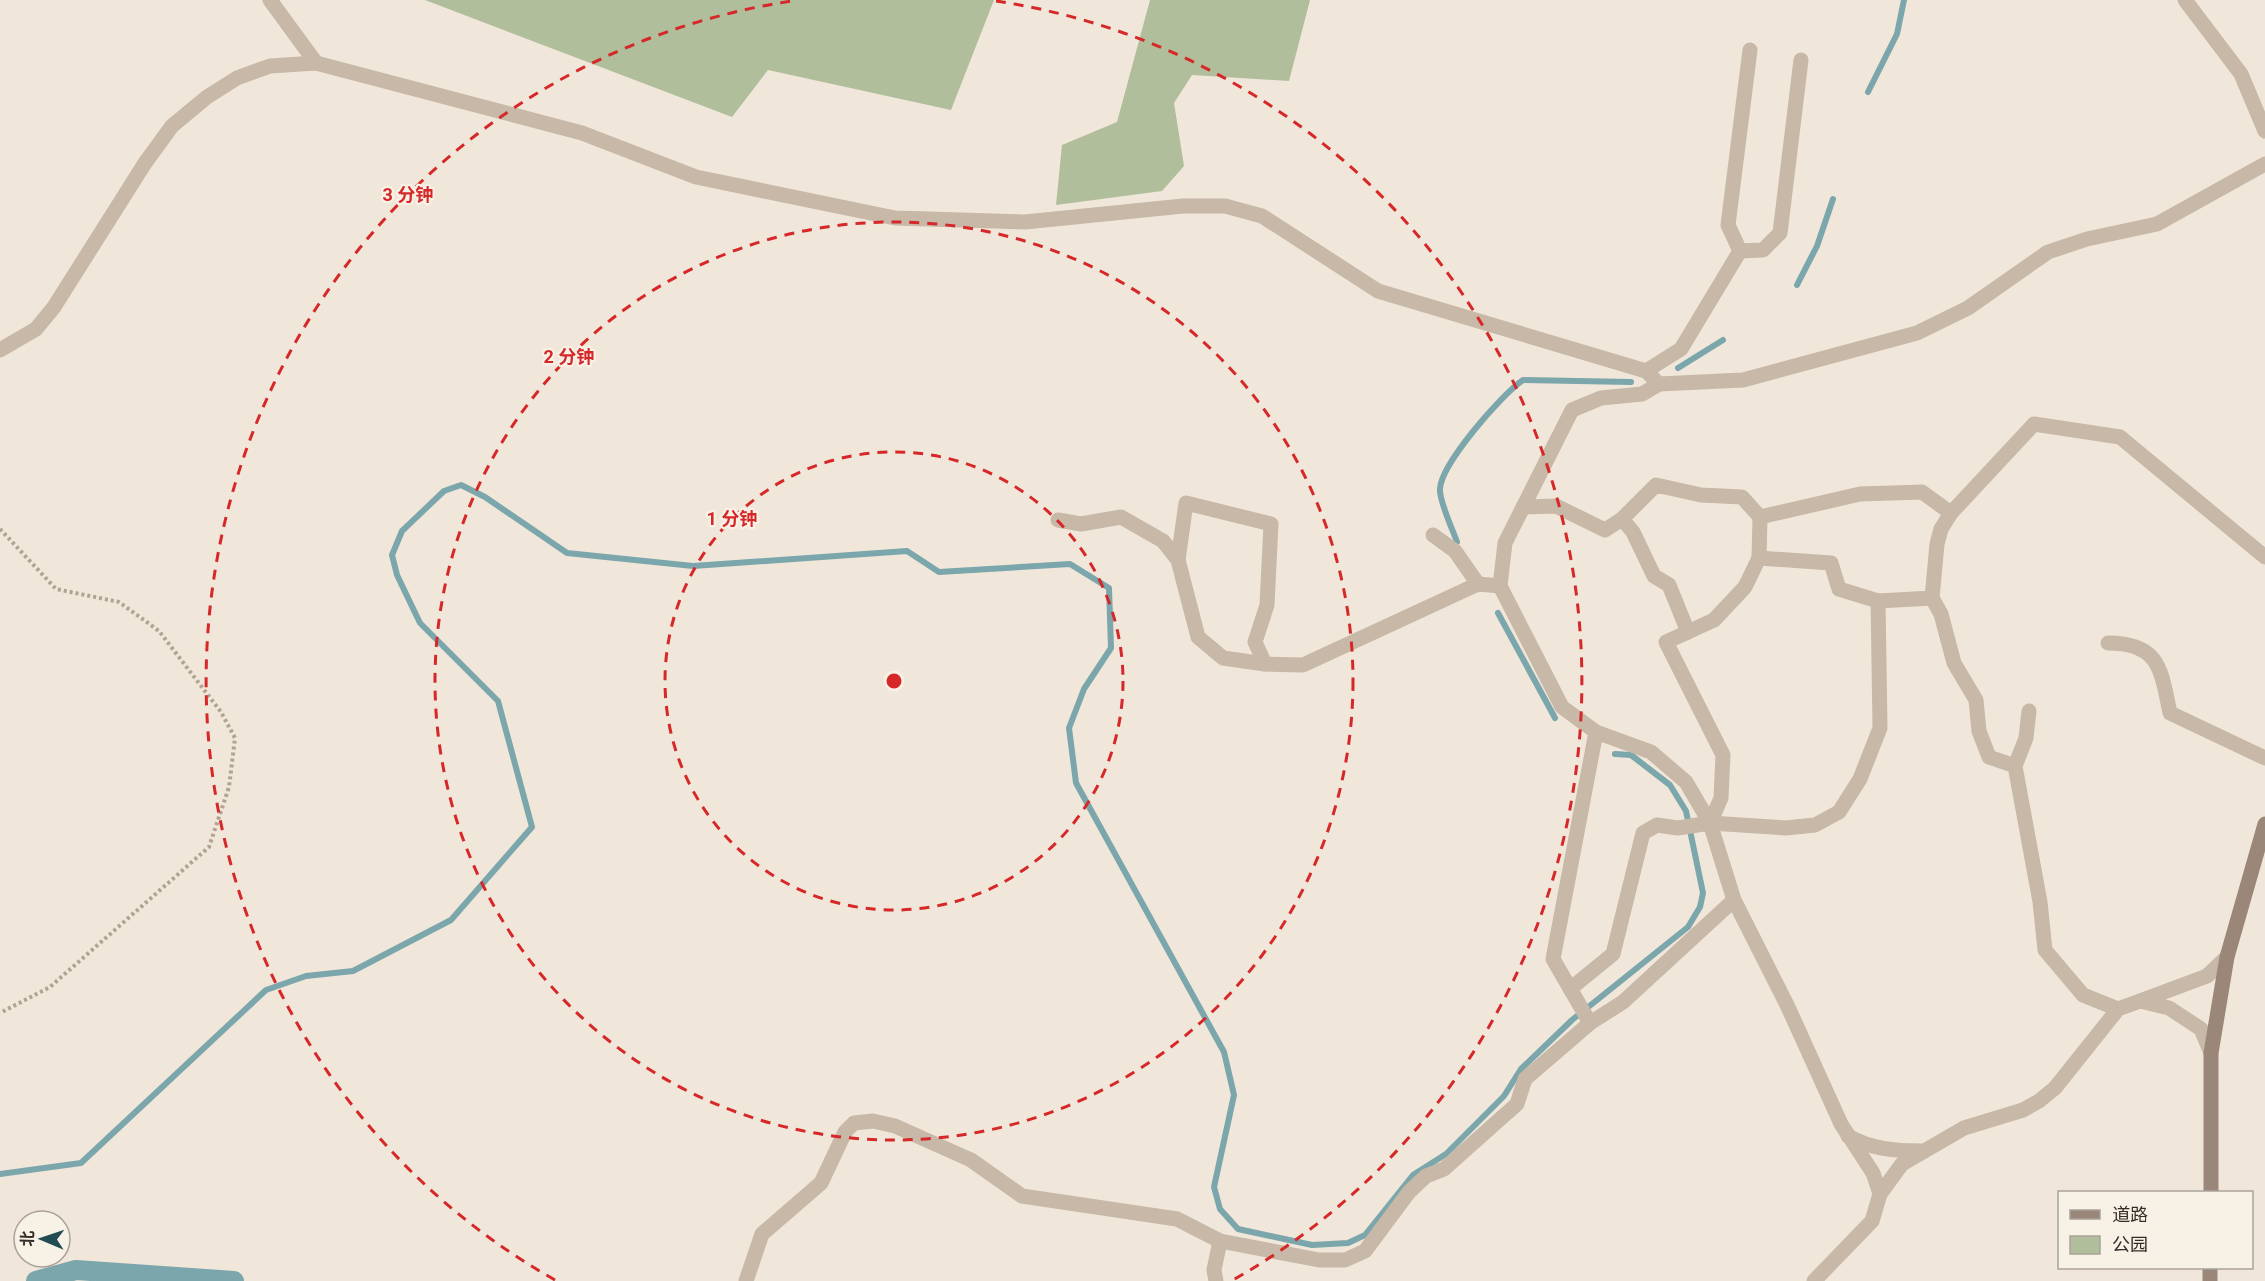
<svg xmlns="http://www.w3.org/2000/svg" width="2265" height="1281" font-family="Roboto,'Noto Sans SC',sans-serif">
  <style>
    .green { fill: #b0be9c }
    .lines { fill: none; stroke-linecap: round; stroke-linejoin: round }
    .stream { stroke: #7ba6ab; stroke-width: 6 }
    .canal { stroke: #7ba6ab; stroke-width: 20 }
    .path { stroke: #b2a292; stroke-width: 4; stroke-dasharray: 3 3; stroke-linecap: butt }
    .street { stroke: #c7b8a7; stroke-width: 15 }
    .secondary { stroke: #9a8779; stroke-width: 15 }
    .ring { fill: none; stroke: #d62828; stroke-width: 3; stroke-dasharray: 10 8 }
    .centre { fill: #d62828; stroke: #f8f1e6; stroke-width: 3 }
    .ring-label { font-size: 18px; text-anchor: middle; font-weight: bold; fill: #d62828; stroke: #f8f1e6; stroke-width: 4.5; stroke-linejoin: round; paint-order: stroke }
  </style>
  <rect width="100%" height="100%" fill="#f0e7da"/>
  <g class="green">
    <path d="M 425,0 L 994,0 L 951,110 L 768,70 L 732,117 Z"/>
    <path d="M 1150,0 L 1310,0 L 1289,81 L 1192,75 L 1174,103 L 1184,166 L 1162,191 L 1056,205 L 1062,145 L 1117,122 Z"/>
  </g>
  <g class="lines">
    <g class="stream">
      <path d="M 1868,92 L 1897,34 L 1904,0"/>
      <path d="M 1797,285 L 1817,246 L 1833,199"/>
      <path d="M 1678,368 L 1723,340"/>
      <path d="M 1457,542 C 1453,530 1439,501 1440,489 C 1441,464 1501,395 1523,380 L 1631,382"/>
      <path d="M 1498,613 L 1555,718"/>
      <path d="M 0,1174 L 81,1163 L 266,990 L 306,976 L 353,971 L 451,920 L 532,827 L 498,701 L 420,623 L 397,575 L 392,555 L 402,531 L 444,491 L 461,485 L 485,497 L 567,553 L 693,566 L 907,551 L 939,572 L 1070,564 L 1109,588 L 1111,648 L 1084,689 L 1069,728 L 1076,783 L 1224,1052 L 1234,1095 L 1214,1187 L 1220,1209 L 1238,1229 L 1312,1245 L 1348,1243 L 1365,1235 L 1413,1175 L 1446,1154 L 1504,1096 L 1521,1069 L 1572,1020 L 1688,927 L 1700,907 L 1703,893 L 1686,811 L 1670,785 L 1631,755 L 1615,754"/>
    </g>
    <path class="canal" d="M 36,1281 L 76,1270 L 234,1281"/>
    <path class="path" d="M 0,529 L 56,589 L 119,602 L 159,631 L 221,712 L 235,738 L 229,787 L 209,847 L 50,987 L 0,1013"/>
    <g class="street">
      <path d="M 270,0 L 316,63"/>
      <path d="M 2185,0 L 2241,74 L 2265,131"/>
      <path d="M 1750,50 L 1728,225 L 1740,251 L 1763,250 L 1780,233 L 1801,60"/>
      <path d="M 0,350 L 36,329 L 54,307 L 145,163 L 172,126 L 207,97 L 237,78 L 270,66 L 316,63 L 582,133 L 696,177 L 895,218 L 1025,222 L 1183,206 L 1225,206 L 1262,216 L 1378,291 L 1646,371 L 1659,384"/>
      <path d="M 1646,371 L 1681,349 L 1740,251"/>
      <path d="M 1523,507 L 1556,506 L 1605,530 L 1622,519 L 1656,485 L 1701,495 L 1742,497 L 1760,517 L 1759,558 L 1745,587 L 1714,620 L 1666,642 L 1723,755 L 1721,798 L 1710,823"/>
      <path d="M 1760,517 L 1860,494 L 1922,492 L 1951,513"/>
      <path d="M 1622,519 L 1633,532 L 1654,576 L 1669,585 L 1688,632"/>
      <path d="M 1058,520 L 1081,524 L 1121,517 L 1163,541 L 1178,560 L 1198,637 L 1223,658 L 1265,664 L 1303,665 L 1478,584 L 1500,586"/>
      <path d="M 1433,535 L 1455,551 L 1478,584"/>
      <path d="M 1759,558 L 1831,563 L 1839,589 L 1878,601"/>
      <path d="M 1178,560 L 1186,503 L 1271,524 L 1267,605 L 1255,642 L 1265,664"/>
      <path d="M 1932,598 L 1941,614 L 1954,663 L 1976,700 L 1979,731 L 1989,757 L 2015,766 L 2040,902 L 2045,950 L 2083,995 L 2118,1009"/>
      <path d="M 2108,643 C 2160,643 2161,670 2170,713 L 2265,758"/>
      <path d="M 2015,766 L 2026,738 L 2029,711"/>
      <path d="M 1570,989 L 1613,954 L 1643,833 L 1657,825 L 1678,828 L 1710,823 L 1786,828 L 1815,825 L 1839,812 L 1860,779 L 1880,728 L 1878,601 L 1932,598 L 1937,544 L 1941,529 L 1951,513 L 2034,424 L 2120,437 L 2265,557"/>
      <path d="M 1590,1023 L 1553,959 L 1596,732"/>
      <path d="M 2211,1053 L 2201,1029 L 2169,1008 L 2140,1001 L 2207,976 L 2227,957"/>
      <path d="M 1848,1136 C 1871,1149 1895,1151 1921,1151"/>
      <path d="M 1880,1194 L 1873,1173 L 1841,1124 L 1788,1007 L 1734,900 L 1710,823 L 1686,782 L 1651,752 L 1596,732 L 1562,707 L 1500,586 L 1505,543 L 1572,410 L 1601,398 L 1642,394 L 1659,384 L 1743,380 L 1917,333 L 1968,308 L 2048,252 L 2087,239 L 2157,224 L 2265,164"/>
      <path d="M 746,1281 L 762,1234 L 821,1183 L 845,1132 L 854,1123 L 873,1121 L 895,1126 L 971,1160 L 1022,1196 L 1177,1219 L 1220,1241 L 1319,1260 L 1345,1260 L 1365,1251 L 1409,1192 L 1426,1176 L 1444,1169 L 1517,1104 L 1525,1079 L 1590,1023 L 1623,1002 L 1734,900"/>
      <path d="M 1216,1281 L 1214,1270 L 1220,1241"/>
      <path d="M 1814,1281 L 1872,1221 L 1880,1194 L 1902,1164 L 1964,1128 L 2023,1110 L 2039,1101 L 2055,1088 L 2118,1009 L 2140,1001"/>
    </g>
    <g class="secondary">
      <path d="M 2211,1192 L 2211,1053 L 2227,957 L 2265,824"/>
      <path d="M 2210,1281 L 2210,1268"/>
    </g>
  </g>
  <g class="ring">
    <circle cx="894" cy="681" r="229"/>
    <circle cx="894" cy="681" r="459"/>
    <path d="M555 1280A688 688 0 0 1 792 1M996 1A688 688 0 0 1 1233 1280"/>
  </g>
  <circle cx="894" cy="681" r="9" class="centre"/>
  <g class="ring-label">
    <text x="408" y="201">3 分钟</text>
    <text x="569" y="363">2 分钟</text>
    <text x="732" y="525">1 分钟</text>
  </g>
  <rect x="2058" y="1191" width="195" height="78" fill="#f8f1e6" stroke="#aaa29a" stroke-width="1.5"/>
  <rect x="2070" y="1210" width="30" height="9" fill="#9a8779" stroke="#aaa29a" stroke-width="1.5"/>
  <text x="2112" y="1221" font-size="18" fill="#342c27">道路</text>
  <rect x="2070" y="1236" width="30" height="18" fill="#b0be9c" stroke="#aaa29a" stroke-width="1.5"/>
  <text x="2112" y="1251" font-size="18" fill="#342c27">公园</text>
  <g transform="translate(42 1239) rotate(272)"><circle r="28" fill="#f8f1e6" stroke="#aaa29a" stroke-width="1.5"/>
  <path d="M0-4.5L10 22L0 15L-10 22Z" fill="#204c52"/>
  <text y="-9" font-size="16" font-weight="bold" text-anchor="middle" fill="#342c27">北</text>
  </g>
</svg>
